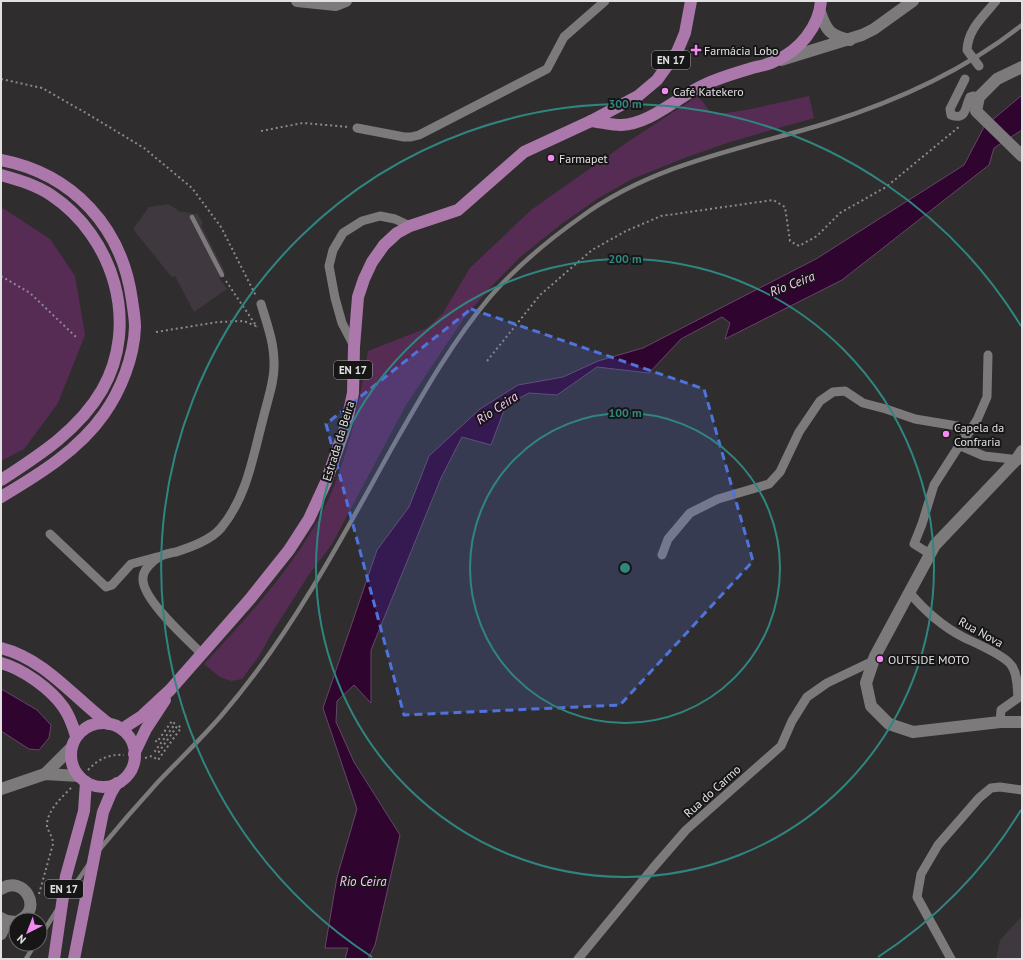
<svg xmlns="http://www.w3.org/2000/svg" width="1023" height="960" font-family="'PT Sans',sans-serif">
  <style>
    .built { fill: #3f383e }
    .green { fill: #562c55 }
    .water { fill: #2f042f; stroke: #654665 }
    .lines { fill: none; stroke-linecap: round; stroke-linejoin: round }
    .path { stroke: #8c8a8c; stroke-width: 2; stroke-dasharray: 2 3; stroke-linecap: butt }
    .lane { stroke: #7d7a7c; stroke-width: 4.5 }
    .street { stroke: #7d7a7c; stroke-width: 9 }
    .secondary { stroke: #7d7a7c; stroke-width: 12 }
    .primary { stroke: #ac77ab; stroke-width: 12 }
    .marked { fill: #4e73da; fill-opacity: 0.2; stroke: #4e73da; stroke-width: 3; stroke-dasharray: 8 5; stroke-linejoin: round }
    .ring { fill: none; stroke: #2f867f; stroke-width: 2 }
    .poi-dot { fill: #f38af1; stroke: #171617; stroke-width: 1.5 }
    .labels { text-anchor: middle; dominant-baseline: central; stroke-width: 4; stroke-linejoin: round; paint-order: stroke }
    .shield { fill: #171617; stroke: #a5a4a5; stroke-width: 1 }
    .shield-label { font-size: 11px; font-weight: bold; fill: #e2e1e2 }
    .poi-label { font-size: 12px; fill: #e2e1e2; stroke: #171617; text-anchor: start }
    .street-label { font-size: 12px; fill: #e2e1e2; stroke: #171617 }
    .water-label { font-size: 13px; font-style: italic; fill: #fbc2f8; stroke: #171617 }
    .centre { fill: #2f867f; stroke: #171617; stroke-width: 2 }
    .ring-label { font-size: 12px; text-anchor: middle; font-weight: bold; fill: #2f867f; stroke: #171617; stroke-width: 4; stroke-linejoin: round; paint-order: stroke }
  </style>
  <rect width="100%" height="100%" fill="#302d2f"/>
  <g class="built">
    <path d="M 168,204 L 178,210 L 178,211 L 195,214 L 197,213 L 203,223 L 201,225 L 225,272 L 219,278 L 227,289 L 194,312 L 175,276 L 172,277 L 170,275 L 133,229 L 149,207 Z"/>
    <path d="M 1022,916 L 1022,959 L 996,959 L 1000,940 Z"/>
  </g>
  <g class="green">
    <path d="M 698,96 L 712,114 C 744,112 777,103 809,96 L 814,118 L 730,142 L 687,157 L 632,179 L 597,199 L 560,225 L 519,258 L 490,288 L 464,318 L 406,405 L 332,544 L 308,576 L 273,631 L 259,656 L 242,679 L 231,681 L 220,677 L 204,664 C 244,621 284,578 314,527 C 345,475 358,411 368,351 L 427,328 L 443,313 L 470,268 L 531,210 L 632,139 Z"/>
    <path d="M 1,207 L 50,239 L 75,276 L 85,335 L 58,403 L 24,449 L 1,461 Z"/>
  </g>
  <g class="water">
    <path d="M 1022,95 L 1022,130 L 994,148 L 989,165 L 842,280 L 725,339 L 730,323 L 722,317 L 681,339 L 649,373 L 597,367 L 557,395 L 529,393 L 506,405 L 491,445 L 462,437 L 441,478 L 371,650 L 371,703 L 354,685 L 337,701 L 336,722 L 354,762 L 400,835 L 375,945 L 368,959 L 345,959 L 348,948 L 325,948 L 337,877 L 357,809 L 323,708 L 377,550 L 409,507 L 429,456 L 480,409 L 518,385 L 563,377 L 598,361 L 643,348 L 816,259 L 964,165 L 984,127 Z"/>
    <path d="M 1,690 L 3,690 L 37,710 L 51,725 L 49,738 L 39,750 L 29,749 L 1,731 Z"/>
  </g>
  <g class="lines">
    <g class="path">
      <path d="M 1,79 L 42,88 L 86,113 L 144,148 L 192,188 L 221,227 L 256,296"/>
      <path d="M 261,131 L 303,123 L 349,127"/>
      <path d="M 1,276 L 30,293 L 77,338"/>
      <path d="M 226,281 L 257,327"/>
      <path d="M 156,332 L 218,322 L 244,321 L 258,327"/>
      <path d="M 487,361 L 540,295 L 592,250 L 626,231 L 661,216 L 773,200 L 785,207 L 790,241 L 799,246 L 817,236 L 840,213 L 886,187 L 960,126"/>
      <path d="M 145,758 L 152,756 L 158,760 L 181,728 L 178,725 L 158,753 L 155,751 L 175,724 L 172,721 L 157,742 L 154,739"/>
      <path d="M 88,770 C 98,759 109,754 124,755"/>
      <path d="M 39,894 L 53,844 C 53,836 48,832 47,826 C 46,811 64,795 73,786"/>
    </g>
    <g class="lane">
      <path d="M 192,217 L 222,275"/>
      <path d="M 99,850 C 118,827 138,804 158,782 C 179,760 201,739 221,716 C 239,695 256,673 272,650 C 319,583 357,510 397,439 C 425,390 453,341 489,298 C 516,267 547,241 581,217 C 653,164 742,149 827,123 C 897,101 964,71 1022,25"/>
      <path d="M 67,896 L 89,864"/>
      <path d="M 40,937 L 57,910"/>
      <path d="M 26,959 L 35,944"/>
    </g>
    <g class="street">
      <path d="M 979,66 L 967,50 C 968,29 983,17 996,1"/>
      <path d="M 965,79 L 950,109 L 951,115 C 967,121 965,106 970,97 L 973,96 L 979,97"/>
      <path d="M 357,128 L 404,137 L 411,137 L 419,135 L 547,69 L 564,37 L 605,1"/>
      <path d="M 354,346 L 342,323 L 335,298 L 329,266 L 333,250 L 343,233 L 362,221 L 380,216 L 395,219 L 410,226"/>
      <path d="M 964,440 L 977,420 L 987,397 L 988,355"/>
      <path d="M 50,534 L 106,587 L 112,585 L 131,564 L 157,557"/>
      <path d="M 930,554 L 914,544 L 922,524 L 934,485 L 957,449 L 961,446 L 984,456 L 1020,460"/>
      <path d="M 662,555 L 668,539 L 690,513 L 718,499 L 769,484 L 780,472 L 799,432 L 820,401 L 833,392 L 845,391 L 863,403 L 886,409 L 915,419 L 957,426 L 967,434"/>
      <path d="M 909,592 C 924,610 942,626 963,637 C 975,643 1004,655 1011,665 C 1018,673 1017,688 1018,698 L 1001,710 L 1000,722"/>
      <path d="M 201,653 C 187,639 141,598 143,578 C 143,570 152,561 159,557 C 164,554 171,553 176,552 C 191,547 211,540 221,528 C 247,497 253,456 263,419 C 267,401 275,381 274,363 C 274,342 267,324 261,304"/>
      <path d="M 578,959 L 653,868 L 686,830 L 781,746 L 792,721 L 807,697 L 827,683 L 873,661"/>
      <path d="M 951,959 L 917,897 L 921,874 L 938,845 L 979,798 L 991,788 L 1000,787 L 1022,790"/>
    </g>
    <g class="secondary">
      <path d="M 297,1 L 336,5 L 346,1"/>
      <path d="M 820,12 C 826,30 830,36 850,40"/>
      <path d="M 781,60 L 862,35 L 874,29 L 913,1"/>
      <path d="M 1022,67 L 997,79 L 979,97 L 976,111 L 1022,156"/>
      <path d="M 1022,451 L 1016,460 L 935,545 L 875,656 L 866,683 L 871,706 L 889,724 L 913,732 L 1000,722 L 1022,722"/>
      <path d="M 45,774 L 71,748"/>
      <path d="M 1,789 L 45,774 L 79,776"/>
      <path d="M 1,889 C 24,874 43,909 20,920"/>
      <path d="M 1,918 L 7,921 L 16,922"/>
      <path d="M 1,934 L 7,921"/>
    </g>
    <g class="primary">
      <path d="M 591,121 C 601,122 611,125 621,125 C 652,124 679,95 706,84 C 721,77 736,73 752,68 C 760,66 768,65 775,61 C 799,51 819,27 821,1"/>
      <path d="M 1,160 C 73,174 122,227 132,300 C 133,308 135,318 135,327 C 134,357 121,390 104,414 C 79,450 38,475 1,497"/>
      <path d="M 1,175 C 19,180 36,185 51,195 C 114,237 140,324 102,390 C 79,430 38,456 1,480"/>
      <path d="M 1,648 C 45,659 74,698 109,724"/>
      <path d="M 1,663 C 23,669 51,689 64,708 C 70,717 73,726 76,736"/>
      <circle cx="103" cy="755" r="32"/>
      <path d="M 122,729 L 142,716 L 170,690 L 250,599 L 289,550 L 309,519 L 326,482 L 346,425 L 353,393 L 354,347 L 358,297 L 364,279 L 372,262 L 384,245 L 397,233 L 410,226 L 458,210 L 524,152 L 591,121 L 638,96 L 657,80 L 677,52 L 685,33 L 691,1"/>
      <path d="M 134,754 L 146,729 L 165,700"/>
      <path d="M 54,959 L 66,876 L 84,811 L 86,782"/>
      <path d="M 74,959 L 103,812 L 111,793 L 117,783"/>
    </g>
  </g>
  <path class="marked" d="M 471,309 L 704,389 L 753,561 L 620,705 L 404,715 L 326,424 Z"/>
  <g class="ring">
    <circle cx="625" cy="568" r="155"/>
    <circle cx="625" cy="568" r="309"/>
    <path d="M1021 810A464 464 0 0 1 878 957M372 957A464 464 0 1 1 1021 326"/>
  </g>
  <g class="poi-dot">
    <path d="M694 44h4v4h4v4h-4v4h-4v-4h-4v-4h4z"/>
    <circle cx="665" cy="91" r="4"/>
    <circle cx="551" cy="158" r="4"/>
    <circle cx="946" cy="434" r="4"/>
    <circle cx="880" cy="659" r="4"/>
  </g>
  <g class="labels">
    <g class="shield">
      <rect x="652" y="51" width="38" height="18" rx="3"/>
      <rect x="334" y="361" width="38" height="18" rx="3"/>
      <rect x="45" y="880" width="38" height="18" rx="3"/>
    </g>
    <g class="shield-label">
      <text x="671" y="60">EN 17</text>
      <text x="353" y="370">EN 17</text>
      <text x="64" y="889">EN 17</text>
    </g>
    <g class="poi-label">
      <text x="704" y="50">Farmácia Lobo</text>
      <text x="673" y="91">Café Katekero</text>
      <text x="559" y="158">Farmapet</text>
      <text x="954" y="427">Capela da<tspan x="954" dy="14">Confraria</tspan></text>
      <text x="888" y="659">OUTSIDE MOTO</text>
    </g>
    <g class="street-label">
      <text transform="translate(338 441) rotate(-73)">Estrada da Beira</text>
      <text transform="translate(981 632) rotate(29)">Rua Nova</text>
      <text transform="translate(712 791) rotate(-42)">Rua do Carmo</text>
    </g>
    <g class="water-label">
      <text transform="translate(792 284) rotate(-21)">Rio Ceira</text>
      <text transform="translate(497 408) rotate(-34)">Rio Ceira</text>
      <text x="363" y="881">Rio Ceira</text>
    </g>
  </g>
  <circle cx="625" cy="568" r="6" class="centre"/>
  <g class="ring-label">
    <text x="625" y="108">300 m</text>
    <text x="625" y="263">200 m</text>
    <text x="625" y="417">100 m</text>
  </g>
  <rect width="1023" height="960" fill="none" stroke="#e2e1e2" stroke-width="4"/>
  <g transform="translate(28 932) rotate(222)"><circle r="19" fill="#171617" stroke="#686768"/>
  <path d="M0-3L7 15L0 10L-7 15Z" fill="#f38af1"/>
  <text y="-6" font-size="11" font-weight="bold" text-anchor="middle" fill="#e2e1e2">N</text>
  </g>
</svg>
